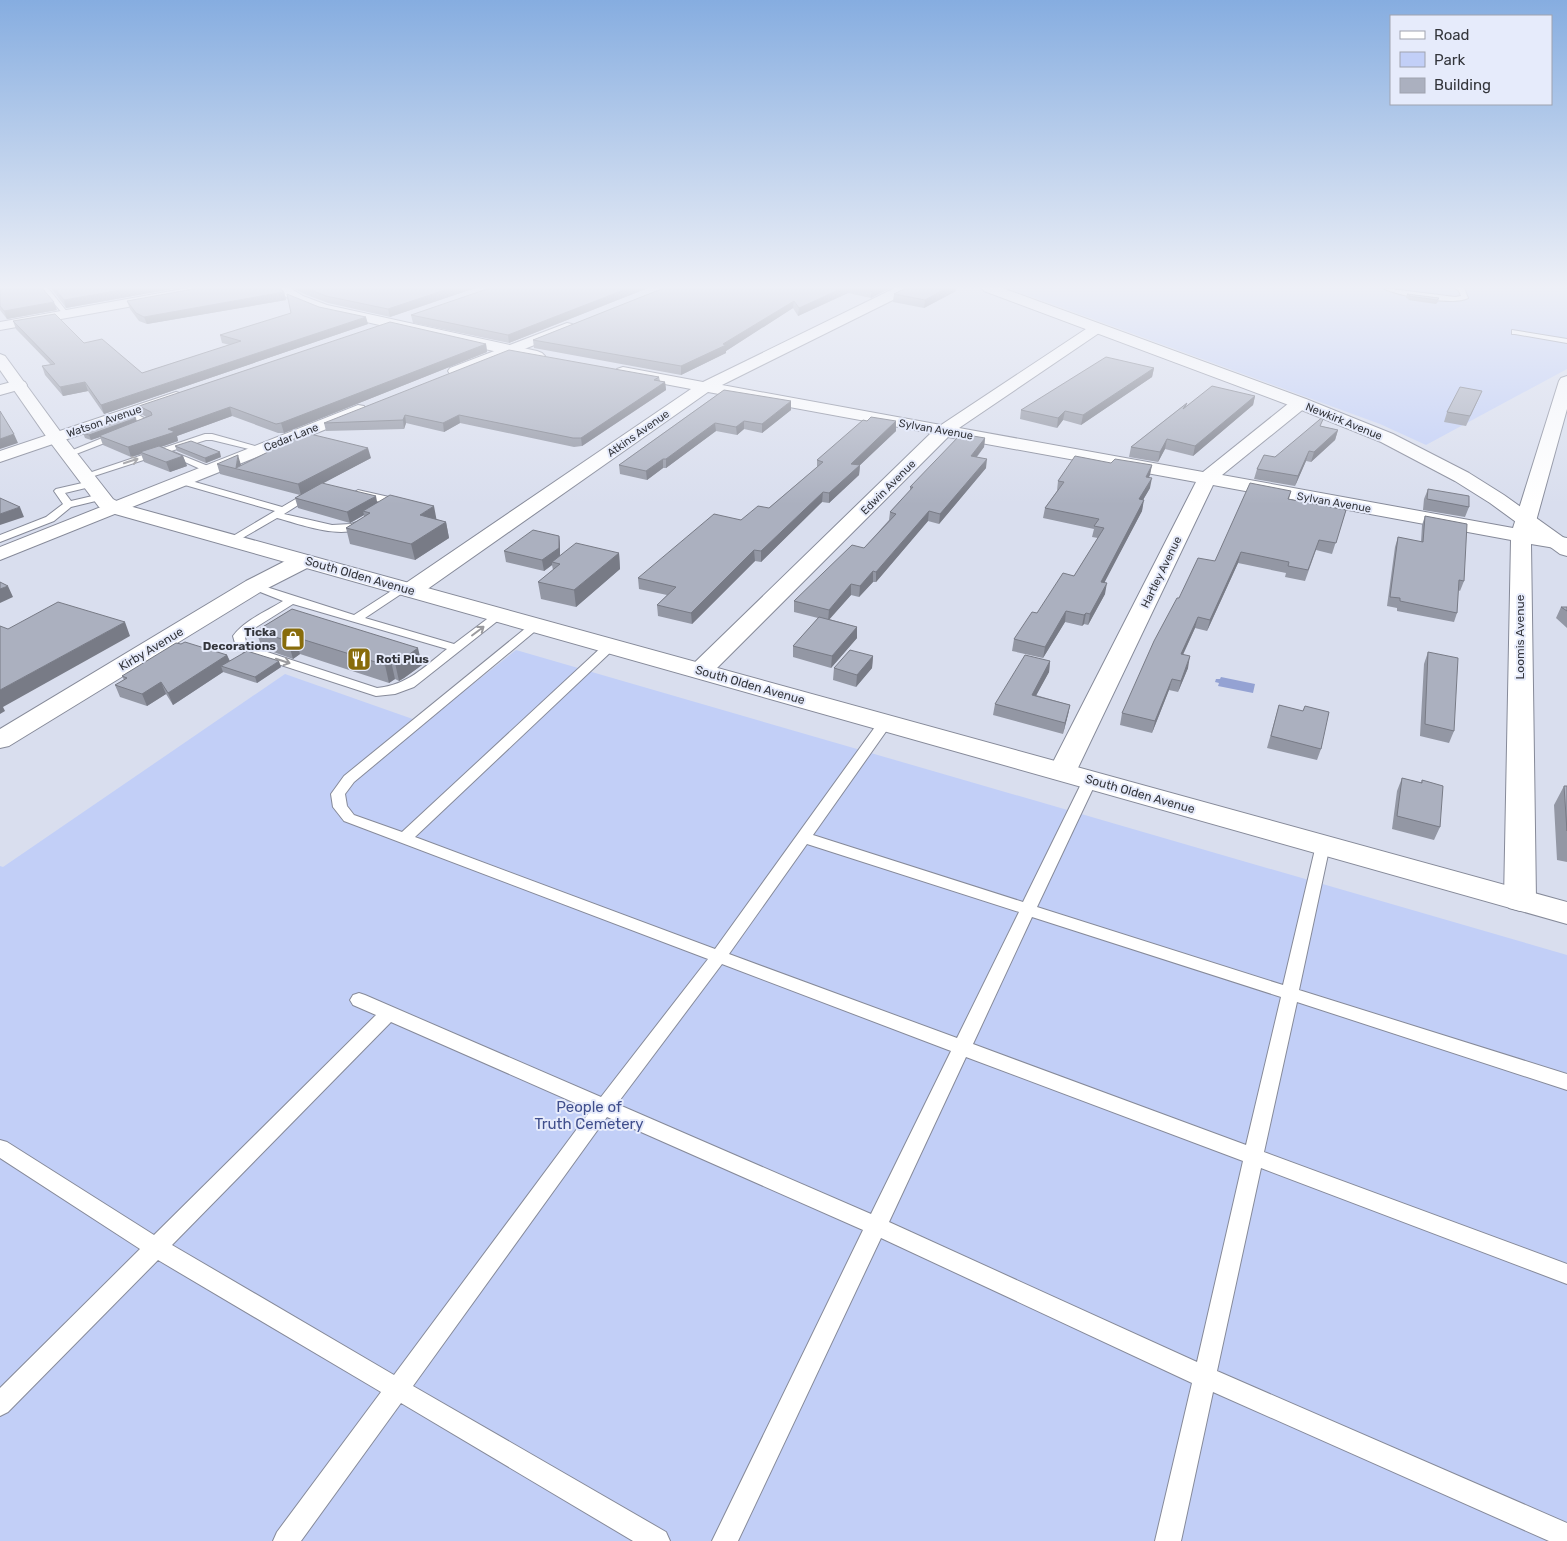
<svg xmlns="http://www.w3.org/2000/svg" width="1567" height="1541" viewBox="0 0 1567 1541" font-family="Rubik,sans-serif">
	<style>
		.green { fill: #c2cff7 }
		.water { fill: #94a2d3 }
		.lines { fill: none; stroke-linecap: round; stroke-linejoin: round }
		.service-casing { stroke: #868a99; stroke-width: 2 }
		.minor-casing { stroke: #868a99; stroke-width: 2 }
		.tertiary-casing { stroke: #868a99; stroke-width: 2 }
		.secondary-casing { stroke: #868a99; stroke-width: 2 }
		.service { fill: #fff; fill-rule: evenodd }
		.minor { fill: #fff; fill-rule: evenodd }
		.tertiary { fill: #fff; fill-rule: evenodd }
		.secondary { fill: #fff; fill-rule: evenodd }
		.wall { fill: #9397a4 }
		.shaded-wall { fill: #787b86 }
		.building { fill: #abb0bf; stroke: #787b86 }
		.oneway { stroke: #9a9a9e }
		.labels { text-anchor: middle; stroke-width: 4; stroke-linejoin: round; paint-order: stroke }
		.far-street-label { font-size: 11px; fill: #34363c; stroke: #e6ebfb }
		.street-label { font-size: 12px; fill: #34363c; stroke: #e6ebfb }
		.poi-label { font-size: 12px; font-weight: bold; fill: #34363c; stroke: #e6ebfb; text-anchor: end }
		.near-park-label { font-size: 15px; fill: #404f8d; stroke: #e6ebfb }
	</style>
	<rect width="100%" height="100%" fill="#d9deee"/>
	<!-- green -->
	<path class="green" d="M1008,288H1567V369L1426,445L1380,424Z
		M516,650L1567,955V1541H0V866L3,867L285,674L424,723Z"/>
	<!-- water -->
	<path class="water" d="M1221,677L1255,684L1253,693L1218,686L1219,683L1215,682L1216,679H1220Z"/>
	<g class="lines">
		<!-- service casing -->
		<g class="service-casing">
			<path id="service" d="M41,288H48L68,313V315H64Z
				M1383,288L1455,297L1461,296L1459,291L1455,288H1464L1468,298C1455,306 1397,296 1383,288Z
				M1512,330L1567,339V343L1515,334H1512Z
				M125,411H131L153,423L145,428H139L138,426L142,423L125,415Z
				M117,432L120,433V437L71,456H65L63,454Z
				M205,434H212L266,449L261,452L212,440H206L171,451L213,468V472H207L165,453L88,478H82L80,476Z
				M181,478L282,507L311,490L314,491V495L284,514L332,525L351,524L363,520L368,523C348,543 300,524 277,518L232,544L227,541L228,539L275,511L178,483V479Z
				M91,481L94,482V486L65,493L71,501L101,494L104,495V499L71,507L54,521L0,542V535L46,517L63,504L54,491L56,489Z
				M358,490L389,497L397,503L391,511H385L383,509L387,504L355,495L353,493Z
				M254,583L354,615L399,586H407L409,588L407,590L365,618L454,644L495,613H503L505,615L414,687L395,694L376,696L247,654L236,647L233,636C245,620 267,611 283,601L250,588L248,586ZM293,604L447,649C424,667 408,685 377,688L255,648L246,642L245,637L253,629Z
				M536,622L540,623L542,625L540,627L354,782L345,794L347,806L354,815L402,832L606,643H614L616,646L614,649L415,837L715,949L880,720L885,719L892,723L813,835L1023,902L1083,780L1085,777H1095L1097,780L1037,907L1283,985L1316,845L1318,842H1328L1330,845L1299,990L1567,1074V1090L1297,1002L1264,1152L1567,1264V1284L1261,1168L1217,1371L1567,1523V1541H1549L1213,1392L1181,1541H1155L1192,1383L881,1238L738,1541H712L863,1230L607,1117L413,1386L666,1532L670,1541H633L401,1403L301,1541H273L277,1532L381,1392L158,1260L8,1412L0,1416V1388L140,1249L0,1158V1140L7,1142L154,1235L376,1015L353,1005L350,1000L353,995L359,993L365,995L601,1097L708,959L344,821L333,807L331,794L344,776L532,623ZM807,844L1019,912L957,1038L729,954ZM1032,917L1281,997L1246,1145L973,1044ZM722,964L951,1051L871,1214L617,1104ZM391,1022L591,1110L394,1375L172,1245ZM966,1057L1243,1161L1197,1362L889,1222Z"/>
		</g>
		<!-- minor casing -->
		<g class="minor-casing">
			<path id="minor" d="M188,288H218L211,292L0,330V322Z
				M274,288H290L303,296L327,305L537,351L542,353L545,356L542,359L537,361L318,311L293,302Z
				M895,288H913L911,291L722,385L941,425L1092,325H1102L1104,328L1102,331L959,428L1203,472L1294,399H1306L1308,403L1306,407L1222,475L1513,528L1559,381L1561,378L1567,376V409L1533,532L1567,538V550L1531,544L1536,900L1531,908L1520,911L1509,908L1504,900L1511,540L1213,485L1076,772L1072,778L1062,780L1052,778L1048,772L1196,482L948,437L709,676L700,678L691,676L688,671L691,666L931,433L708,392L419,595L411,597L403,595L400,590L403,585L691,389L617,375L615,372L617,369L623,367L703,382Z
				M19,380L25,382L27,385L25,388L0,395V385Z
				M176,392L182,394L184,397L182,400L0,462V451Z
				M303,555L311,556L314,561L311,566L262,591L9,746L0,748V729L246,581L295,556Z"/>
		</g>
		<!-- tertiary casing -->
		<g class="tertiary-casing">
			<path id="tertiary" d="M982,288H1002L1306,399L1393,434L1469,473L1504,495L1567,540V556L1560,554L1490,503L1455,481L1381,442L1294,407L984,291Z
				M567,323L572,324L574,327L572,330L462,374H450L448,371L450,368Z
				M358,405L364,406L366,410L364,414L0,560V547Z"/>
		</g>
		<!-- secondary casing -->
		<g class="secondary-casing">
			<path id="secondary" d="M0,354L5,356L62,434L113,499L122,504L1567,902V924L108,512L99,507L50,442L0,370Z"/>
		</g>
		<!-- service -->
		<use href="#service" class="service"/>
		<!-- minor -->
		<use href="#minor" class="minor"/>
		<!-- tertiary -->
		<use href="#tertiary" class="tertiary"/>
		<!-- secondary -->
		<use href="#secondary" class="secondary"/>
	</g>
	<!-- wall -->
	<path class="wall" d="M0,288L57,310L7,319L0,310Z
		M51,288H177L66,308Z
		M293,288H475L390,317L328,303L304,294Z
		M648,288L509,343L413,323L411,315Z
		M664,288H890L871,298L848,293L798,316L793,308L726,351V353L681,375L534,348L533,340Z
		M956,291L924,308L893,302L894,294Z
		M284,292L286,300L147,324L139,321L130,309L127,301Z
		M1407,294L1439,298L1438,302L1436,304L1408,300L1409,299L1406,298Z
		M319,307L368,324L104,414L88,391L63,396L45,375L42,366L51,365L16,329L13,321L84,343L142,373L230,345L222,343L220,335Z
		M486,344L487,352L284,433H278L232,416L177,436L178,441L161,447L183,456L187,466L170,472L144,462L141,454L131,457L103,445L100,437L91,440L85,438L83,433L112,423L111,421H136L146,417L143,415L139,406Z
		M1154,368L1152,377L1081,425L1063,420L1057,428L1020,419L1021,410Z
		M659,377L660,381L665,382L666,390L582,446L574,447L460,423L444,432L406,423L404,429L326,431L324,423Z
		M724,390L791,410L762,433L744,429L737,435L716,431L666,468H663L647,480L620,474L619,465Z
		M1482,391L1478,400L1466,426L1444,422L1447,412Z
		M1255,396L1253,405L1193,456L1165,449L1158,462L1129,457L1131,447L1187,403L1186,407Z
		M867,421H896V431L860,465L859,475L829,503L822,502L761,562L755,561L692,624L658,616L657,605L667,595L639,589L638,578L741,520L769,508L817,467V460Z
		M1321,426L1338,430L1335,440L1311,462L1306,461L1295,486L1254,479L1257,469Z
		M985,438L984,447L977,457L986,468L939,524L928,521L876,582H873L859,597L851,595L829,619L857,627V638L831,668L793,657V646L818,618L794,612V601L864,548L889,520L890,512L910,491V487Z
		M175,446L221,457L206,463L177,451Z
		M371,458L323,483L377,502L446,522L449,538L415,560L350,544L346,528L364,517V515L350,523L298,508L295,498L300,495L220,474L217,464L241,465Z
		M1111,463L1152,465L1149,477L1150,488L1143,500L1142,511L1104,582L1105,594L1088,625L1084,624L1082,626L1065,622L1043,658L1012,651L1014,639L1037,613L1074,576L1098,538L1092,537L1094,529L1043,518L1045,508L1057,491L1058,481Z
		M1428,489L1469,507L1465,517L1423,510L1424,499Z
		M1291,491L1289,499L1346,510L1332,554L1316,550L1305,581L1285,577L1286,573L1238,563L1207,631L1195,628L1183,655L1188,668L1178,692L1169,690L1152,733L1120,725L1122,713L1179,598L1215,561Z
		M1425,516L1464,581L1460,591L1458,590L1457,613L1454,622L1397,611V608L1387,606L1395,547L1398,537L1421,542L1422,525Z
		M559,536L560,546V556L619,553L620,569L576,607L541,599L538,582L553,570L552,565L544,571L506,562L504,551Z
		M1561,607H1567V628L1556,618Z
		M292,609L422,665L404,678L399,681L395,679L389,683L300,654L293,659L262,648L256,631Z
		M181,644L227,655L230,661L281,667L257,683L223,672L173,705L166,694L147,706L120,697L115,685L124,680L122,676Z
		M1428,652L1454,731L1449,743L1420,736L1424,664Z
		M873,656L872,668L856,687L833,680L834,668Z
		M1050,661L1049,672L1036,695L1070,705L1063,734L993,715L995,704Z
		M1279,705L1321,749L1317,760L1267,748Z
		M1402,778L1421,783L1422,780L1440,827L1434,840L1392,829L1397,791Z
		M1564,786H1567V862L1557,860L1554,805Z"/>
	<!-- shaded-wall -->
	<path class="shaded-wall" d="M133,288H177L66,308L64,300Z
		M451,288H475L390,317L388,309Z
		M629,288H648L509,343L508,335Z
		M843,288H848V293L798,316L799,308Z
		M875,288H890L871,298V290Z
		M947,288H956V291L924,308L925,300Z
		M284,292L286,300L147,324L144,317Z
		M794,301L793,308L726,351V353L681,375V366L723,344Z
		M54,302L57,310L7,319L4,311Z
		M366,317L368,324L104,414L101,405Z
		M486,344L487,352L284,433L281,423Z
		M1154,368L1152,377L1081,425L1083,415Z
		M85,382L88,391L63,396L60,387Z
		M665,382L666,390L582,446L581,438Z
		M1255,396L1253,405L1193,456L1195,446Z
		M791,401V410L762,433V424Z
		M230,407L232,416L177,436L178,441L143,453L140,452L141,454L131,457L128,447L168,429Z
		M1065,411L1063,420L1057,428L1058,418Z
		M405,415L406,423L404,429L403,420Z
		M459,415L460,423L444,432L443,423Z
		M136,418L137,423L99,436L100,437L91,440L89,435Z
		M744,421V429L737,435L736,427Z
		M896,421V431L858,467L860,465L859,475L829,503V493L851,464Z
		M715,423L716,431L666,468V459Z
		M1338,430L1335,440L1311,462L1314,452Z
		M14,434L18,443L0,449V439Z
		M985,438L984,447L970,465L971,456Z
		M1167,439L1165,449L1158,462L1160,452Z
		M368,448L371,458L301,495L298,484Z
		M1309,451L1306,461L1295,486L1298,476Z
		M220,452L221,457L206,463L205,458Z
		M238,455L241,465L236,468Z
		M183,456L187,466L170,472L166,462Z
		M663,459V468L647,480L646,471Z
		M987,459L986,468L939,524L940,514Z
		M1152,465L1150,475L1144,487L1146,477Z
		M1152,478L1150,488L1137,510L1139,499Z
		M823,492L822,502L761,562V551Z
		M376,496L378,507L363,511L364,515L350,523L347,512Z
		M1144,500L1142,511L1099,593L1101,582Z
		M434,506L437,522L420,515Z
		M20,507L24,517L0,525V514Z
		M929,511L928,521L876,582V572Z
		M446,522L449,538L415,560L411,544Z
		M559,536L560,546V559L552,562V565L544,571L542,560Z
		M754,550L755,561L692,624L691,613Z
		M1241,552L1238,563L1207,631L1210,620Z
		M619,553L620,569L576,607L574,590Z
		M873,571V582L859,597L860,586Z
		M1107,583L1105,594L1088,625L1090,614Z
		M851,584V595L828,621L829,610Z
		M8,586L13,597L0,603V589Z
		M1066,611L1065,622L1043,658L1045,647Z
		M1086,613L1084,624L1082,626L1084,615Z
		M1198,617L1195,628L1178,665L1181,654Z
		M125,622L130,636L3,707L5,711L0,714V690Z
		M857,627V638L831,668L832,656Z
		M295,637L300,654L293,659L288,641Z
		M418,648L422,665L404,678L399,681L395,663Z
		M227,655L232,667L221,666L223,672L173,705L168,693Z
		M873,656L872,668L856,687L857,675Z
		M1190,656L1188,668L1178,692L1181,681Z
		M279,661L281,667L257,683L255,677Z
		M391,661L395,679L389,683L385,665Z
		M1050,661L1049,672L1031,705L1032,695Z
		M1172,679L1169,690L1152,733L1155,721Z
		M161,682L166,694L147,706L142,694Z
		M1070,705L1068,715L1063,734L1065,723Z"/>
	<!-- building -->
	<path class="building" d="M0,288H42L54,302L4,311L0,306Z
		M54,288H133L64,300Z
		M199,288H279L284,292L144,317L136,313L127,301Z
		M306,288H451L388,309L326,296Z
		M490,288H629L508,335L411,315Z
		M664,288H843L799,308L794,301L723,344L726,345L681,366L533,340Z
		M861,288H875L871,290Z
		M906,288H947L925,300L894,294Z
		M287,294L319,307L366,317L101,405L85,382L60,387L42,366L55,364L13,321L55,314L84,343L102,339L142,373L241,341L220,335L291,313Z
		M1407,294L1439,298L1437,300L1409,296L1410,295Z
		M390,322L486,344L281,423L276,424L230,407L168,429L175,432L128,447L99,436L152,415L151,412L139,406Z
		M509,350L659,377L654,380L665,382L581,438H573L459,415L443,423L405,415L403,420L324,423Z
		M1106,357L1154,368L1083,415L1065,411L1058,418L1021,410Z
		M1212,386L1255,396L1195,446L1167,439L1160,452L1131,447L1187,403L1183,409Z
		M1460,387L1482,391L1470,416L1447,412Z
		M724,390L791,401L762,424L744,421L736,427L715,423L666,459H663L646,471L619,465Z
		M0,411L14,434L0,439Z
		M128,415L136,418L89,435L83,433L112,423L111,421Z
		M1325,415L1320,426L1338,430L1314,452L1309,451L1298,476L1257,469L1264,455L1275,457Z
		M871,417L896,421L851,464L860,465L829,493L823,492L761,551L754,550L691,613L657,605L676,587L638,578L714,514L741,520L758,506L769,508L823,462L817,460L863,420L867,421Z
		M306,433L368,448L298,484L217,464L238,455L236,468Z
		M961,434L985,438L971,456L987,459L940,514L929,511L876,572L873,571L860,586L851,584L829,610L794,601L852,545L864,548L896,514L890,512L913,487H910Z
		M191,441L220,452L205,458L175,446Z
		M159,446L183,456L166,462L140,452Z
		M1075,456L1111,463L1115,459L1152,465L1146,477L1152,478L1139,499L1144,500L1101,582L1107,583L1090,614L1086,613L1084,615L1066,611L1045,647L1014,639L1032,612L1037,613L1063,573L1074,576L1104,528L1094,526L1099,519L1045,508L1064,482L1058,481Z
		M322,483L376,496L347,512L295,498Z
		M1250,483L1291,491L1288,499L1346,510L1336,543L1319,540L1308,570L1288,566L1289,562L1241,552L1210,620L1198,617L1181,654L1190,656L1181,681L1172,679L1155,721L1122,713L1154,641L1177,598H1179L1198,558L1215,561Z
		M1428,489L1469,496V507L1427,499Z
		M390,495L434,506L420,515L446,522L411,544L346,528L370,513L363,511Z
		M0,498L20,507L0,514Z
		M1425,516L1467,524L1464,581L1459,580L1457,613L1400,601V598L1390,597L1398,537L1423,542Z
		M533,530L559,536V548L542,560L504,551Z
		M576,543L619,553L574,590L538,582L560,564L552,562Z
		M0,582L8,586L0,589Z
		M58,602L125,622L0,690V626L8,629Z
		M1561,607H1567V611Z
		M292,609L418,648L400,661L395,663L391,661L385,665L295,637L288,641L256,631Z
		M819,617L857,627L832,656L793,646Z
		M185,642L227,655L168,693L161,682L142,694L115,685L127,678L122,676L176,643L181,644Z
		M850,650L873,656L857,675L834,668Z
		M247,651L279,661L255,677L221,666Z
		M1428,652L1458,658L1454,731L1425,724Z
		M1025,655L1050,661L1032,695L1070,705L1065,723L995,704Z
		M1279,705L1303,711L1305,706L1329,712L1321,749L1271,736Z
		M1402,778L1422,783V780L1443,786L1440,827L1397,816Z
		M1564,786H1567V831Z"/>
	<!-- one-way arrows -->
	<defs><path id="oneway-shaft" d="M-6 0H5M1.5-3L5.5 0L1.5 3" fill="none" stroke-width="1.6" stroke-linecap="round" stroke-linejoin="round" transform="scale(1.25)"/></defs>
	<g class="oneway">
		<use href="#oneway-shaft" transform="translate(131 461) rotate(-18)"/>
		<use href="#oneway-shaft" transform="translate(478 631) rotate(-37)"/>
		<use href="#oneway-shaft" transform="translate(283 661) rotate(18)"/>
	</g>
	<!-- sky -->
	<linearGradient id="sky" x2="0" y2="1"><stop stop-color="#86ade0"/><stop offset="0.57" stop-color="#eef0f7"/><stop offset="1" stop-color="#eef0f7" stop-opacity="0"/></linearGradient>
	<rect width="1567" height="504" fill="url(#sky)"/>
	<!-- icons -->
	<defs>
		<g id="shop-square" transform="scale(1.25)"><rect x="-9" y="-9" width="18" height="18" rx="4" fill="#886c0b" stroke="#e6ebfb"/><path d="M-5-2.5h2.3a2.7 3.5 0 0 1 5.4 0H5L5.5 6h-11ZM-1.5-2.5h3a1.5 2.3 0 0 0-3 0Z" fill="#fff"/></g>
		<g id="restaurant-square" transform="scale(1.25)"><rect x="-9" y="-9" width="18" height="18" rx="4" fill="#886c0b" stroke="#e6ebfb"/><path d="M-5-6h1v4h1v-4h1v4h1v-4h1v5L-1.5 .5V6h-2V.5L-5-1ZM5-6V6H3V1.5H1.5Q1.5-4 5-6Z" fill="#fff"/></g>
	</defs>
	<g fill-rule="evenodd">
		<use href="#shop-square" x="293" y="639"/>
		<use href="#restaurant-square" x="359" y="659"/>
	</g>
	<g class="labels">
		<!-- far-street labels -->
		<g class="far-street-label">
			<text transform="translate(104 421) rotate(-19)" y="4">Watson Avenue</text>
			<text transform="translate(1344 421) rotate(22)" y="4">Newkirk Avenue</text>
			<text transform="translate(936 429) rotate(10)" y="4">Sylvan Avenue</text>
			<text transform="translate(638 433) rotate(-35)" y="4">Atkins Avenue</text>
			<text transform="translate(291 437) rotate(-22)" y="4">Cedar Lane</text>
			<text transform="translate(888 487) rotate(-45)" y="4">Edwin Avenue</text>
			<text transform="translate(1334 502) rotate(10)" y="4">Sylvan Avenue</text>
			<text transform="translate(1161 572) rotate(-64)" y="4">Hartley Avenue</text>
		</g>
		<!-- street labels -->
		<g class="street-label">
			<text transform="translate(360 576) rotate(16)" y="4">South Olden Avenue</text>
			<text transform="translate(1520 637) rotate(-90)" y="4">Loomis Avenue</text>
			<text transform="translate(151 649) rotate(-31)" y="4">Kirby Avenue</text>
			<text transform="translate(750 685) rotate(16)" y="4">South Olden Avenue</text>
			<text transform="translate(1140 794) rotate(16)" y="4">South Olden Avenue</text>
		</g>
		<!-- poi labels -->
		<g class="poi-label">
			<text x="276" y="636">Ticka<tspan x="276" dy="14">Decorations</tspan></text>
			<text x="376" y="663" text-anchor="start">Roti Plus</text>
		</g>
		<!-- near-park labels -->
		<g class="near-park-label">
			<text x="589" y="1112">People of<tspan x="589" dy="17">Truth Cemetery</tspan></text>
		</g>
	</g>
	<!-- legend -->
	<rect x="1390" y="15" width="162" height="90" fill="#e6ebfb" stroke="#9fa3af"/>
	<rect x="1400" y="31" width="25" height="8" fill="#ffffff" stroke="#9fa3af"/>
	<text x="1434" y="40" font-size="15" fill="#34363c">Road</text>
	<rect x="1400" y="52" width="25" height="15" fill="#c2cff7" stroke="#9fa3af"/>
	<text x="1434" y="65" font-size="15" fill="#34363c">Park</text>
	<rect x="1400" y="78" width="25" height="15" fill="#abb0bf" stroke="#9fa3af"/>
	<text x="1434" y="90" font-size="15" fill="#34363c">Building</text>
</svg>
